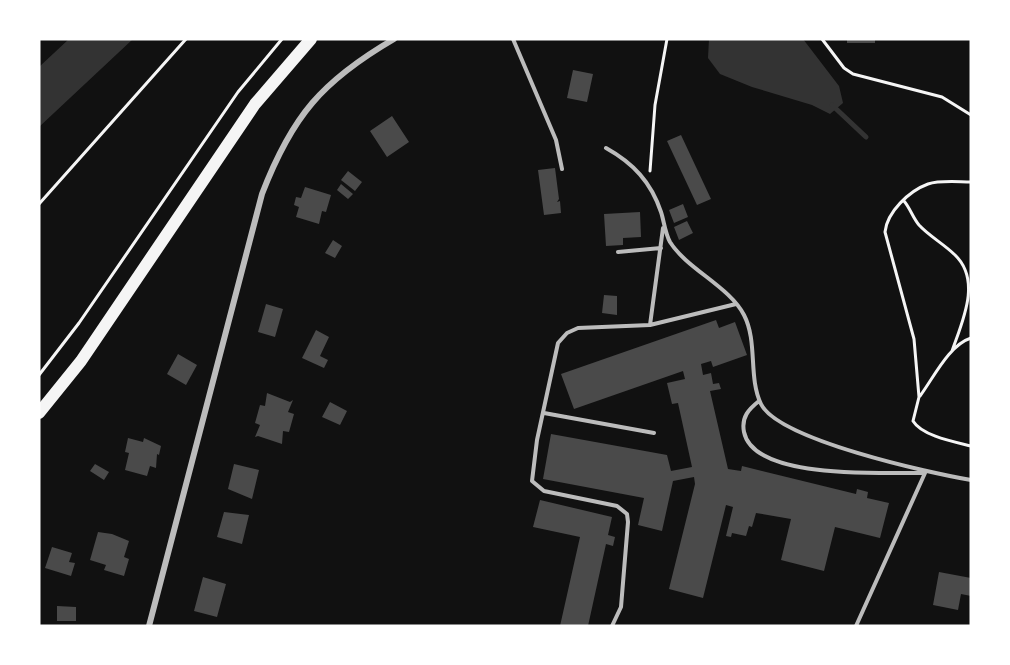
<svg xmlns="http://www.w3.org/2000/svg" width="1010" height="665" viewBox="0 0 1010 665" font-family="'DM Sans',sans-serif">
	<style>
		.water { fill: #333 }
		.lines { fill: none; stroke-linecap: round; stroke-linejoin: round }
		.stream { stroke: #333; stroke-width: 5 }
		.building { fill: #4a4a4a }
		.path { stroke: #f5f5f5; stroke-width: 3 }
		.service { stroke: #bcbcbc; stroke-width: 4 }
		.minor { stroke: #bcbcbc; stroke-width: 6 }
		.secondary { stroke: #f5f5f5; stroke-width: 12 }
	</style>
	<rect width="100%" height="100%" fill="#111"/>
	<!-- water -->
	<path class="water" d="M69,39H133L39,127V67Z
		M709,39H803L839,86L843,103L830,114L812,105L752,87L720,74L708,58Z"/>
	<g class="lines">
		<!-- stream -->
		<path class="stream" d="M832,105L866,137"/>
	</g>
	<!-- building -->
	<path class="building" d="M847,39H875V43H847Z
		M573,70L593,74L587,102L567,98Z
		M392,116L409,142L387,157L370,131Z
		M681,135L711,199L697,205L667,141Z
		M555,168L559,199L557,202L560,201L561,213L544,215L538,170Z
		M348,171L362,182L355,191L341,180Z
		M341,184L353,194L348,199L337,190Z
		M305,187L331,195L326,212L322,211L319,224L296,217L299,207L294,205L296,197L301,198Z
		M683,204L688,217L674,223L669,210Z
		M640,212L641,237L623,238V245L606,246L604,214Z
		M687,221L693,233L679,240L674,227Z
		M333,240L342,246L335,258L325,253Z
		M604,295L617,296V315L602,313Z
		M266,304L283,309L275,337L258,332Z
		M716,320L719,328L735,322L747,355L713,367L711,361L701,364L703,375L711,373L713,384L719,383L721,389L710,391L728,469L741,471L742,466L856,494L857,489L868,492L867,498L889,503L880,538L835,527L824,571L781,560L791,519L756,513L752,527L749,526L746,536L732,533L731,537L726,536L733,507L726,505L703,598L669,589L695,484L694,477L673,481L662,531L638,525L644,498L543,479L551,434L667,455L671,471L692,467L678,403L672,404L667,383L685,379L683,371L574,409L561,374Z
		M316,330L329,337L320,356L328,360L324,368L302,358Z
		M178,354L197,365L186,385L167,374Z
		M267,393L290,402L293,400L288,412L294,414L289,432L283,431L282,444L258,436L255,437L260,425L255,423L260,405L265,406Z
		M330,402L347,411L340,425L322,417Z
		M128,438L143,442L144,438L161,446L159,455L157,454L156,468L150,466L147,476L125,470L129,453L125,452Z
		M95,464L109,472L104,480L90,471Z
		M234,464L259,470L252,499L228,489Z
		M540,500L612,517L608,535L615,537L613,546L606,544L588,626H560L580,537L533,527Z
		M224,512L249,515L242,544L217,537Z
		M98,532L112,534L129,541L124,557L129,559L124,576L104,570L106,565L90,560Z
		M52,547L72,553L69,562L75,563L71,576L45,568Z
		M939,572L971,578V596L961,594L958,610L933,605Z
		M203,577L226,584L217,617L194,611Z
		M57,606L76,607V621H57Z"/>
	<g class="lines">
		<!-- path -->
		<path class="path" d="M822,39L844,68L853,74L942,97L971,115
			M650,171L655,105L667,39
			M971,182C958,182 940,180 928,184C909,191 887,212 885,232L914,339L919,397L913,421C922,436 955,442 971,446
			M904,201C910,208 913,218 919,225C929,236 944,244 955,255C982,281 962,322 952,351
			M39,204L186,39
			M39,375L79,323L238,92L282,39
			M920,396C934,377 949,345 971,338"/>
		<!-- service -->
		<path class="service" d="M513,39L556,140L562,169
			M606,148C633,163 651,182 661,212C664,221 665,233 670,242C687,269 730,287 744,315C758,342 748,377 761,404C779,440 930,473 971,480
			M618,252L661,248
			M650,325L663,228
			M759,401C749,409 741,417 744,432C754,481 887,472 925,473L856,626
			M544,413L654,433
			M612,626L621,607L628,522L627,514L617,506L544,491L532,481L537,440L558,343L567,333L578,328L650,325L736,304"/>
		<!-- minor -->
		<path class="minor" d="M149,626L262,194C292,116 322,81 394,39"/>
		<!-- secondary -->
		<path class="secondary" d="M39,413L81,361L255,104L311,39"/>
	</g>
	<!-- border -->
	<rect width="1010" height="665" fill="none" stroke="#ffffff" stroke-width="81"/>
</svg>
